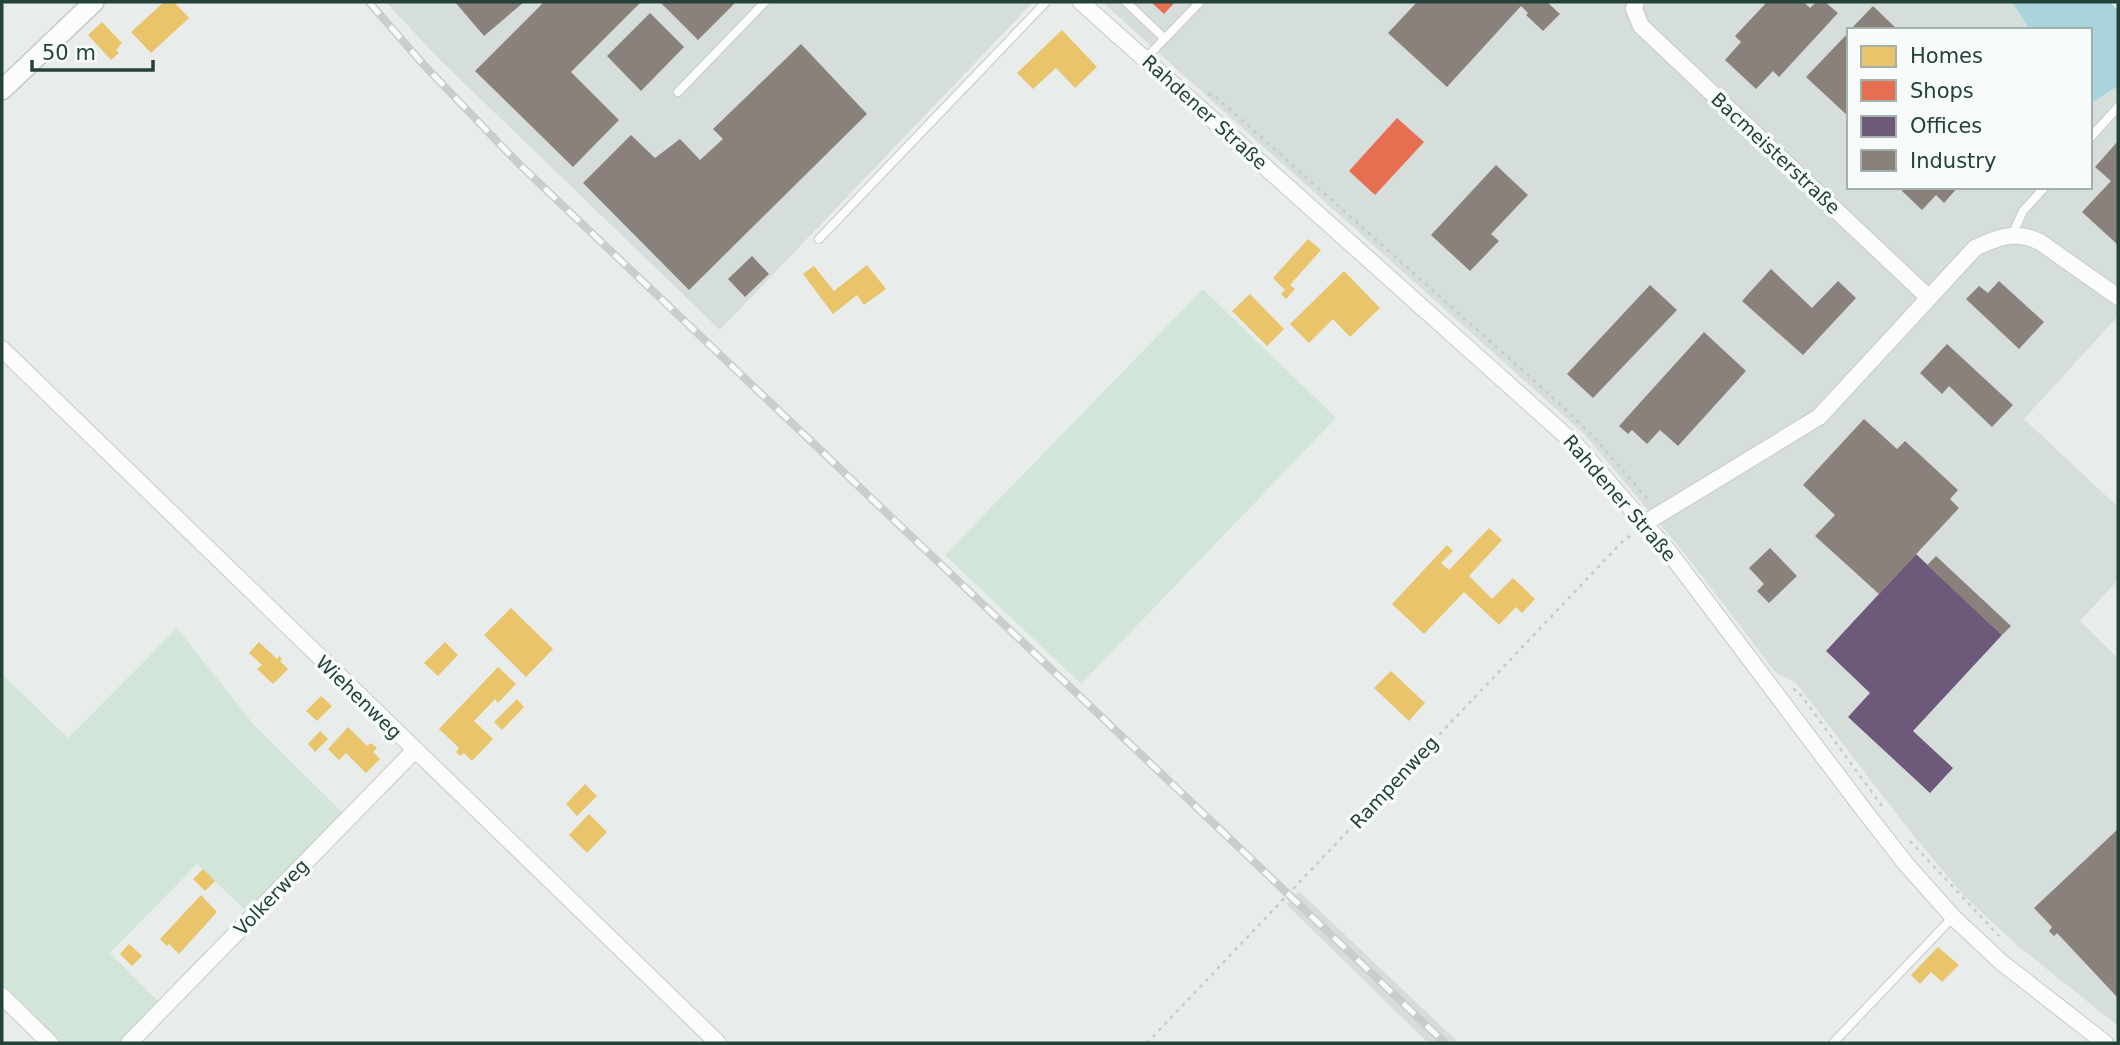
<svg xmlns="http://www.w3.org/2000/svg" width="2120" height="1045" viewBox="0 0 2120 1045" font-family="'DejaVu Sans',sans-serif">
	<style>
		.built { fill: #d6dedb }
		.green { fill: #d1e6d8 }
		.water { fill: #a9d4db }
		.homes { fill: #e9c46a }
		.shops { fill: #e76f51 }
		.offices { fill: #6d597a }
		.industry { fill: #8a817c }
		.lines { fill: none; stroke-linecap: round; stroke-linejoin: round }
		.service-casing { stroke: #c5cac8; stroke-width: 10 }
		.minor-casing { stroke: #c5cac8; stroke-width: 18 }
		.tertiary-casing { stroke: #c5cac8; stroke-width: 22 }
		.path { stroke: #c3ccca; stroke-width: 2.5; stroke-dasharray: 3.5 5; stroke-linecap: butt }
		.service { stroke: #fcfcfc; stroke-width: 8 }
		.minor { stroke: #fcfcfc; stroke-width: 16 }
		.tertiary { stroke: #fcfcfc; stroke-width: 19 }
		.rail-casing { stroke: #c9cdcc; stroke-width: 8 }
		.rail { stroke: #f7fbf9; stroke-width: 5; stroke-dasharray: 16; stroke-linecap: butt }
		.labels { text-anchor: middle; stroke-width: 7; stroke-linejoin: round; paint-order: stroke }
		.street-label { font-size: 19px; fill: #24423a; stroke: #f7fbf9 }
	</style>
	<rect width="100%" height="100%" fill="#e8edeb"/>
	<!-- built -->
	<path class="built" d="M386,2H1033L720,330L437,57Z
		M1102,2H2012L2030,30H1849V187H2090V104L2118,86V316L2024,419L2118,507V580L2080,621L2118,658V1026L2018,946L1964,896L1913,835L1796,683L1776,673L1685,554L1585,435Z
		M1299,891L1459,1043H1428L1286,904Z"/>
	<!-- green -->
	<path class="green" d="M1203,289L1336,418L1081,684L945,555Z
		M177,628L255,726L344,814L247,912L197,864L110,953L159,1002L122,1043H59L2,987V674L68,738Z"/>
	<!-- water -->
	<path class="water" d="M2012,2H2110L2118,11V86L2090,104V30H2030Z"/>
	<!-- homes -->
	<path class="homes" d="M164,2H174L189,18L151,53L131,32Z
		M102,22L122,43L116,50L119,53L111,60L88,35Z
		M1062,30L1097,67L1075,88L1056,68L1033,89L1017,73Z
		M1308,239L1321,250L1290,285L1295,289L1286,299L1281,294L1285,290L1273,278Z
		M867,265L886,289L864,305L857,295L833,314L803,274L814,266L834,291Z
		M1344,271L1380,308L1350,337L1333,319L1309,343L1290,324Z
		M1250,294L1284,329L1267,346L1232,311Z
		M1489,528L1502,540L1469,576L1492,599L1513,578L1535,599L1522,613L1516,607L1499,625L1464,592L1424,634L1392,604L1447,545L1453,551L1441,563L1449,570Z
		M511,608L553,649L526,677L484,635Z
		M259,642L277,659L279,656L282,659L280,661L288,669L273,684L257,669L262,665L249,653Z
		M445,642L458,655L438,676L424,663Z
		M498,667L516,684L498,703L495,699L474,721L493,739L472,761L464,753L460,756L456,752L459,748L439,729Z
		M1391,671L1425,703L1409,721L1374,688Z
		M321,696L332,706L317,721L306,711Z
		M517,699L524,707L502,730L494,722Z
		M348,727L367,746L371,743L377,748L373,752L380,759L366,773L346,753L339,760L328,749Z
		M320,731L328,739L315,752L308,744Z
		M585,784L597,796L577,816L566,804Z
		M589,814L607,832L587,853L569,835Z
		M203,869L215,881L205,891L193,879Z
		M201,895L217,912L179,954L169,944L167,946L160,939Z
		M129,944L142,956L132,966L120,954Z
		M1938,947L1959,965L1942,982L1931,972L1920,984L1911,975Z"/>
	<!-- shops -->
	<path class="shops" d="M1151,2H1175L1164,14Z
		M1397,118L1424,142L1375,195L1349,171Z"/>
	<!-- offices -->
	<path class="offices" d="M1916,554L2002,635L1913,731L1953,768L1930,793L1848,717L1870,693L1826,651Z"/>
	<!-- industry -->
	<path class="industry" d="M455,2H524L484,36Z
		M544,2H641L571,72L619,120L573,167L475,71Z
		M660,2H736L698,40Z
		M1417,2H1547L1560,14L1543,31L1526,15L1528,13L1521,6L1447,87L1388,33Z
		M1767,2H1804L1810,8L1816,2H1825L1838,13L1779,77L1773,71L1756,89L1725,60L1741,42L1735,36Z
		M1873,6L1898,30H1850Z
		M650,13L684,47L641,91L607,56Z
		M1849,32V117L1806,77Z
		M801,44L867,114L689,290L583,183L631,135L655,158L680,139L700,160L723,139L713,129Z
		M2118,141V245L2082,212L2111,181L2095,167Z
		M1496,165L1528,195L1491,234L1499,241L1470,271L1431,235Z
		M1905,187H1958L1944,203L1936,195L1922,210L1902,191Z
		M752,256L769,274L745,297L728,279Z
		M1771,269L1812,308L1838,281L1856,298L1803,355L1742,301Z
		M1999,281L2044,322L2019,349L1966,299L1979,286L1988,293Z
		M1650,285L1677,310L1593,398L1567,374Z
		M1704,332L1746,371L1678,446L1660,430L1647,444L1632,430L1628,434L1619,426Z
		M1947,344L2013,405L1992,427L1949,386L1942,394L1920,373Z
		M1864,419L1897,449L1905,441L1958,490L1950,499L1959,508L1879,594L1815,536L1835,515L1803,485Z
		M1770,548L1797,576L1769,603L1757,591L1764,584L1749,568Z
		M1936,556L2011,626L2002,635L1927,565Z
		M2118,829V998L2057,933L2054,936L2049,931L2052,927L2034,908Z"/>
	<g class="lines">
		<!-- service casing -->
		<g class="service-casing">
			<path id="service" d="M1126,2L1164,38
				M1145,59L1200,2
				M678,92L765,2
				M2090,138L2118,107
				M2012,235L2023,211L2045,187
				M819,239L1046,2
				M1833,1043L1953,917"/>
		</g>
		<!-- minor casing -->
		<g class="minor-casing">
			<path id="minor" d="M1081,2L1576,445L1669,552L1866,813L1906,864L1953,917L2001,962L2105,1043
				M1636,2L1634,9L1641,26L1929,298
				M2,349L718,1043
				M1645,523L1819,417L1975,248C1998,237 2016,230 2040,242L2118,297
				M2,996L50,1043
				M129,1043L414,751"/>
		</g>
		<!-- tertiary casing -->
		<g class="tertiary-casing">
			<path id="tertiary" d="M2,90L94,2"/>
		</g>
		<!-- path -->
		<path class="path" d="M1208,94L1215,96L1549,394L1593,436L1650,502
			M1793,689L1798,691L1882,806
			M1910,841L1999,936
			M1147,1043L1621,543L1632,534"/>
		<!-- service -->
		<use href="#service" class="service"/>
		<!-- minor -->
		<use href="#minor" class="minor"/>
		<!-- tertiary -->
		<use href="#tertiary" class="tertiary"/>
		<!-- rail casing -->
		<g class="rail-casing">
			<path id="rail" d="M369,2L423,64L518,163L1445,1043"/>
		</g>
		<!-- rail -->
		<use href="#rail" class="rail"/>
	</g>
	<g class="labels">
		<!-- street labels -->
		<g class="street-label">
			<text transform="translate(1205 112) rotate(42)" y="7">Rahdener Straße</text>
			<text transform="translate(1776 153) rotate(43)" y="7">Bacmeisterstraße</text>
			<text transform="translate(1620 498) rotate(49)" y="7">Rahdener Straße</text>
			<text transform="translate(359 697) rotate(44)" y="7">Wiehenweg</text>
			<text transform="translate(1394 782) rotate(-47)" y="7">Rampenweg</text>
			<text transform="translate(271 897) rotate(-46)" y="7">Volkerweg</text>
		</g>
	</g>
	<!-- border -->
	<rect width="2120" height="1045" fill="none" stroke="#24423a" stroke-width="7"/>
	<!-- legend -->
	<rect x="1847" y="28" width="245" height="161" fill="#f7fbf9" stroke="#a3b1ad" stroke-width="2"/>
	<rect x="1861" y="46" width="35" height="21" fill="#e9c46a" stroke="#a3b1ad" stroke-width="2"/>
	<text x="1910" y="63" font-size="21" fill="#24423a">Homes</text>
	<rect x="1861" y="80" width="35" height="21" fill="#e76f51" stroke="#a3b1ad" stroke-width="2"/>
	<text x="1910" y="98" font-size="21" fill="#24423a">Shops</text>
	<rect x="1861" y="116" width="35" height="21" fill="#6d597a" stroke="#a3b1ad" stroke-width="2"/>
	<text x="1910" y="133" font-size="21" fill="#24423a">Offices</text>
	<rect x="1861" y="150" width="35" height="21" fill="#8a817c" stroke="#a3b1ad" stroke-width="2"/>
	<text x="1910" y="168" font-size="21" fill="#24423a">Industry</text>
	<!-- scale -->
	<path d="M32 60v10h121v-10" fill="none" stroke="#24423a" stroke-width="3.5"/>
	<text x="42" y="60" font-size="21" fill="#24423a" stroke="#f7fbf9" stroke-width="5" paint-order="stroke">50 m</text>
</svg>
